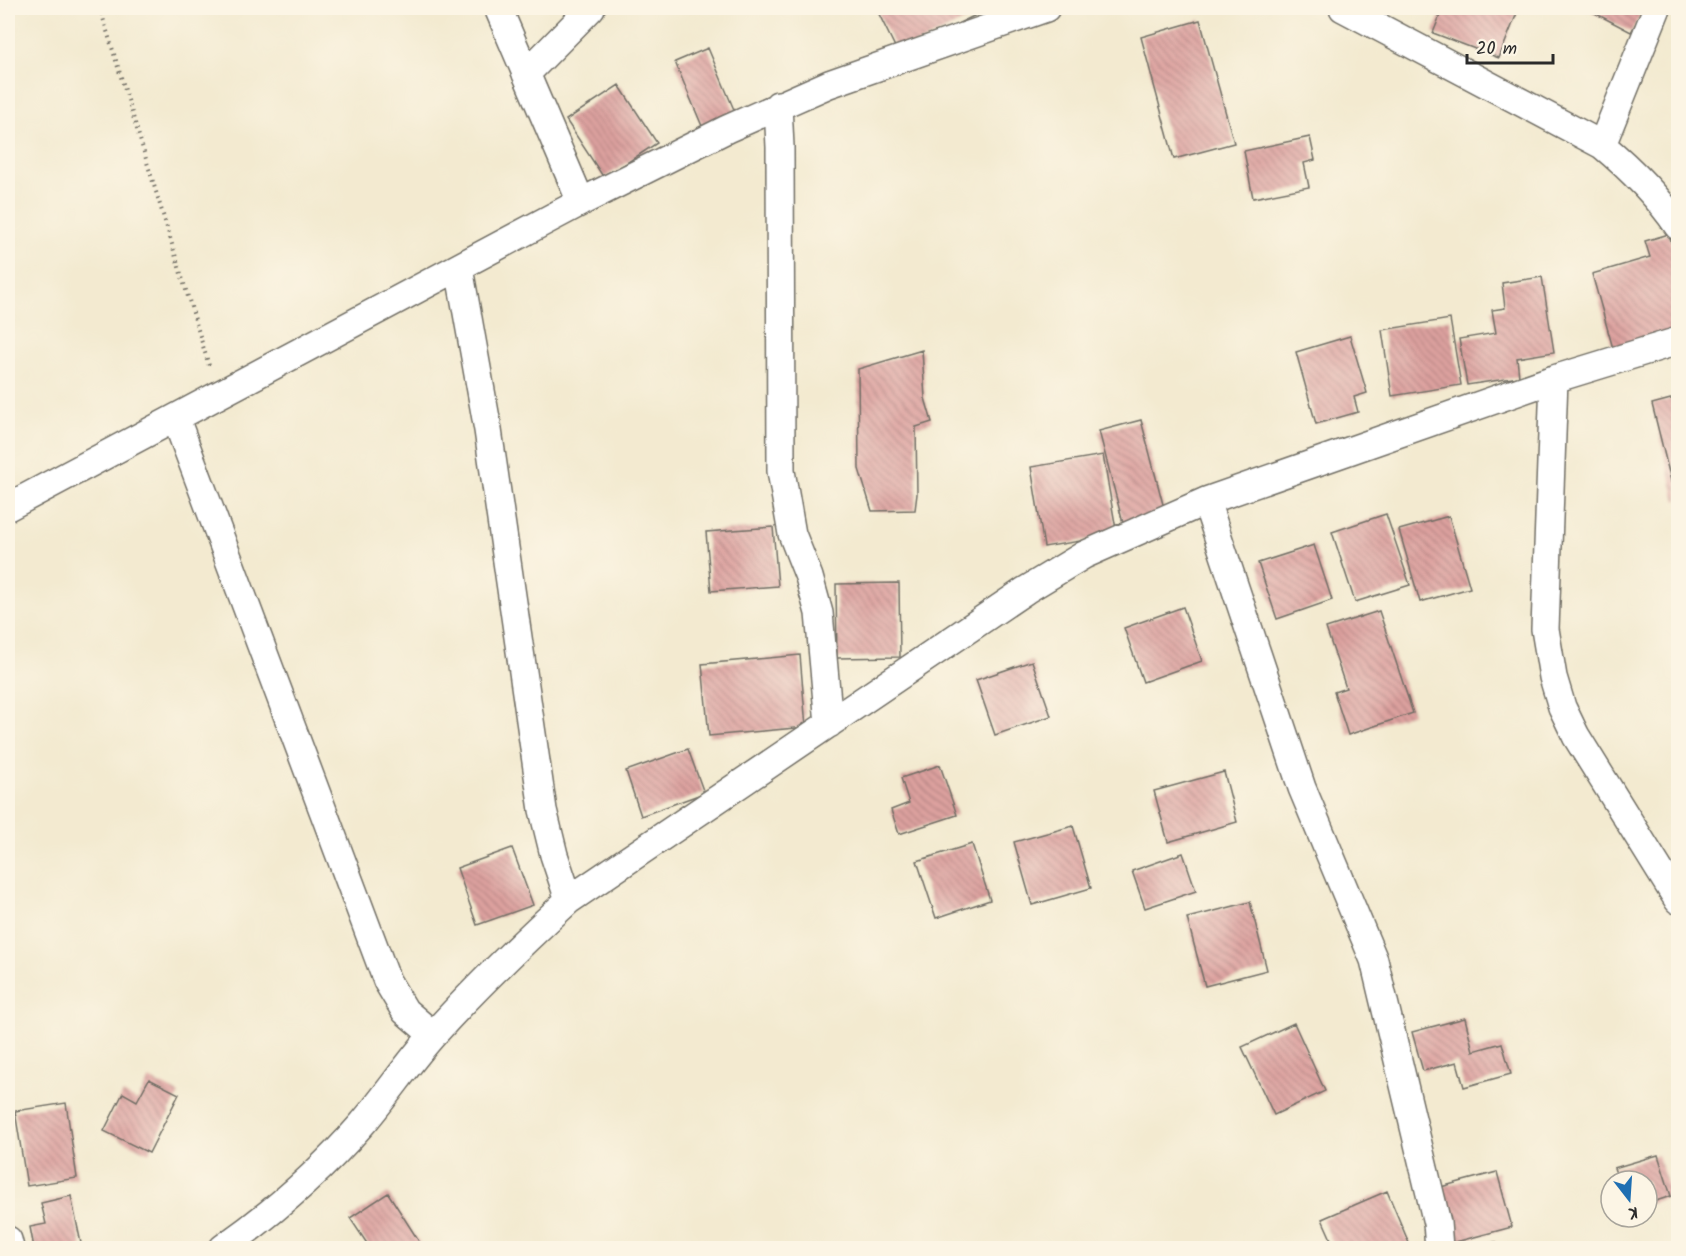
<svg xmlns="http://www.w3.org/2000/svg" width="1686" height="1256" viewBox="0 0 1686 1256" font-family="Kalam,sans-serif">
	<style>
		.building { fill: url(#building-back-hatch) }
		.lines { fill: none; stroke-linecap: round; stroke-linejoin: round }
		.minor-casing { stroke: #716e65; stroke-width: 30 }
		.path { stroke: #716e65; stroke-width: 4; stroke-dasharray: 1.5 4.5; stroke-linecap: butt }
		.minor { stroke: #fff; stroke-width: 27 }
	</style>
	<defs>
		<pattern id="building-back-hatch" width="6" height="6" patternUnits="userSpaceOnUse" patternTransform="scale(1.5)"><rect width="6" height="6" fill="#dda19f"/><path d="M-1 5l2 2M0 0l6 6M5-1l2 2" fill="none" stroke="#b38382"/></pattern>
	</defs>
	<rect width="100%" height="100%" fill="#fcf5e5"/>
	<filter id="ink" filterUnits="userSpaceOnUse"><feTurbulence type="fractalNoise" baseFrequency=".0167" numOctaves="2"/><feDisplacementMap in="SourceGraphic" scale="12" xChannelSelector="R" yChannelSelector="G"/><feConvolveMatrix kernelMatrix="1 2 1 2 8 2 1 2 1" color-interpolation-filters="sRGB"/></filter>
	<filter id="wash" filterUnits="userSpaceOnUse"><feTurbulence type="fractalNoise" baseFrequency=".008" numOctaves="4" result="noise"/><feDisplacementMap in="SourceGraphic" scale="24" xChannelSelector="R" yChannelSelector="G"/><feGaussianBlur stdDeviation="1.35" result="paint"/><feColorMatrix in="noise" values="0 0 0 0 0 0 0 0 0 0 0 0 0 0 0 0 0 1.4 0 .05"/><feComposite in="paint" operator="in"/></filter>
	<g filter="url(#wash)">
		<rect width="100%" height="100%" fill="#f3ead0"/>
		<g id="blocks">
			<!-- building -->
			<path class="building" d="M876,8H990L898,53Z
				M1443,8H1519L1499,58L1433,33Z
				M1585,8H1651L1644,9L1631,32Z
				M1200,20L1234,143L1174,159L1141,37Z
				M708,48L735,112L702,126L675,62Z
				M619,85L657,143L604,178L566,120Z
				M1310,137L1315,160L1304,163L1309,187L1253,198L1244,151Z
				M1669,234L1678,266V333L1614,352L1592,274L1650,257L1645,241Z
				M1542,277L1554,352L1517,358L1519,377L1467,385L1459,339L1496,333L1492,310L1505,308L1502,283Z
				M1450,319L1461,385L1392,396L1382,330Z
				M1350,336L1367,393L1354,397L1358,412L1316,424L1296,352Z
				M922,350L925,398L932,422L916,427L917,494L915,510L872,511L859,469L858,369Z
				M1678,397V500L1676,501L1652,404Z
				M1141,420L1166,516L1124,527L1099,431Z
				M1103,455L1117,535L1044,547L1031,467Z
				M1386,514L1410,585L1355,602L1332,532Z
				M1449,516L1470,588L1420,602L1399,530Z
				M773,527L778,586L711,591L706,532Z
				M1314,545L1332,600L1277,619L1258,563Z
				M899,583L900,657L837,658L836,584Z
				M1183,607L1202,661L1143,682L1124,628Z
				M1379,611L1413,713L1348,735L1334,692L1346,688L1326,628Z
				M800,655L806,727L709,736L702,664Z
				M1032,661L1051,716L995,735L976,680Z
				M688,749L704,793L641,816L626,771Z
				M940,765L957,815L899,834L891,810L909,803L901,778Z
				M1224,772L1237,822L1168,842L1154,791Z
				M1073,826L1091,888L1032,905L1014,842Z
				M972,844L990,900L936,918L917,861Z
				M512,848L533,905L477,925L457,868Z
				M1183,853L1196,891L1145,908L1132,871Z
				M1250,902L1267,970L1205,986L1187,918Z
				M1465,1018L1473,1051L1502,1043L1511,1074L1464,1087L1457,1062L1423,1071L1412,1032Z
				M1294,1023L1325,1091L1274,1115L1242,1047Z
				M149,1079L179,1094L149,1153L104,1131L123,1093L137,1101Z
				M66,1103L77,1178L27,1186L15,1111Z
				M1658,1155L1671,1196L1647,1204V1181H1619L1614,1168Z
				M1497,1172L1512,1227L1448,1244L1433,1189Z
				M1387,1191L1411,1248H1335L1322,1219Z
				M388,1193L420,1243L412,1248H370L350,1218Z
				M71,1196L82,1248H34L30,1227L46,1224L41,1203Z
				M1496,1242L1497,1248H1462L1461,1247Z"/>
		</g>
	</g>
	<g filter="url(#ink)">
		<use href="#blocks" fill-opacity="0" stroke="#716e65" stroke-width="1.5"/>
		<g class="lines">
			<!-- minor casing -->
			<g class="minor-casing">
				<path id="minor" d="M498,8L581,202
					M1343,8L1602,145C1632,170 1656,194 1678,226
					M526,74L591,8
					M778,105L780,147L781,471L792,534L809,577L819,613L829,724
					M1602,145L1657,8
					M459,268L488,430L543,810L554,855L569,900
					M1554,379L1545,629L1553,677L1562,707L1576,736L1678,900
					M176,419L387,981L405,1011L433,1035
					M1206,501L1302,788L1374,960L1437,1223L1439,1248
					M8,507L581,202L727,129L829,84L1046,8
					M8,1240L10,1248
					M223,1248C274,1212 321,1171 362,1124C387,1095 408,1063 433,1035C476,987 522,943 569,900L1026,590L1084,555L1206,501L1554,379L1678,341"/>
			</g>
			<!-- path -->
			<path class="path" d="M100,8L210,369"/>
			<!-- minor -->
			<use href="#minor" class="minor"/>
		</g>
	</g>
	<!-- margin -->
	<rect width="1686" height="1256" fill="none" stroke="#fcf5e5" stroke-width="30"/>
	<!-- north arrow -->
	<g transform="translate(1629 1199) rotate(163)"><circle r="28" fill="#fcf5e5" stroke="#a8a49b" stroke-width="1.5"/>
	<path d="M0-4.5L10 22L0 15L-10 22Z" fill="#1f6fb2"/>
	<text y="-9" font-size="16" font-weight="bold" text-anchor="middle" fill="#2b2b2b">K</text>
	</g>
	<!-- scale -->
	<path d="M1467 54v9h86v-9" fill="none" stroke="#2b2b2b" stroke-width="3"/>
	<text x="1476" y="54" font-size="18" fill="#2b2b2b" stroke="#fcf5e5" stroke-width="4.5" paint-order="stroke">20 m</text>
</svg>
